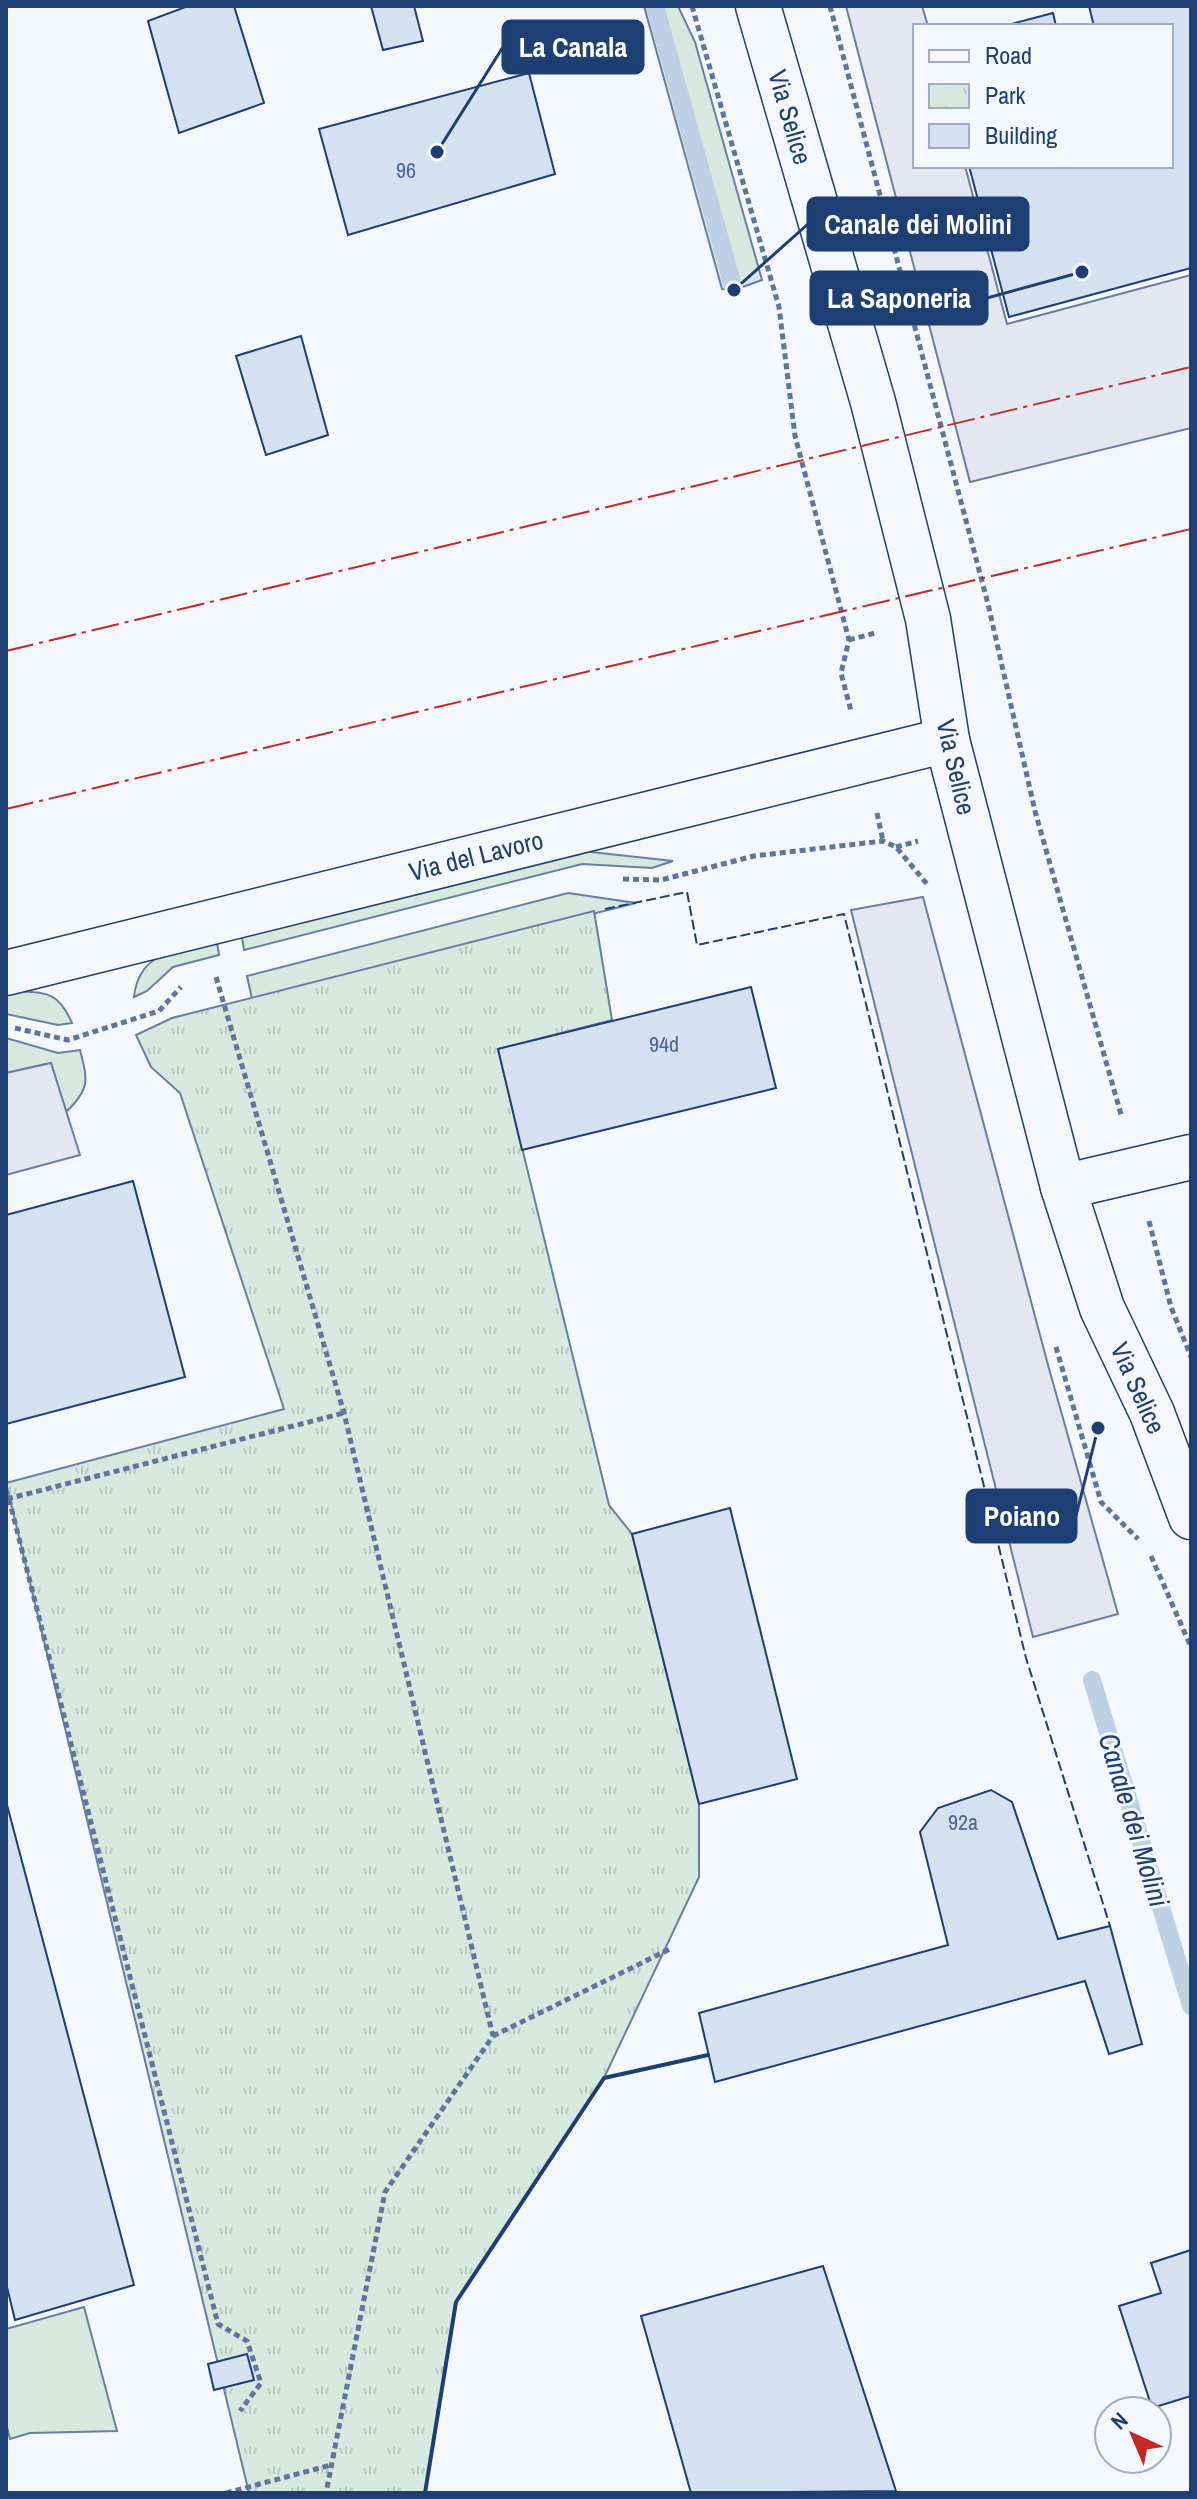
<svg xmlns="http://www.w3.org/2000/svg" width="1197" height="2499" viewBox="0 0 1197 2499" font-family="'Archivo Narrow',sans-serif">
	<style>
		.green { fill: #d7e8df; stroke: #687fa3; stroke-width: 2 }
		.park { fill: url(#park-tufts); stroke: #687fa3; stroke-width: 2 }
		.parking { fill: #e3e8f0; stroke: #687fa3; stroke-width: 2 }
		.lines { fill: none; stroke-linecap: round; stroke-linejoin: round }
		.stream { stroke: #bed0e5; stroke-width: 18 }
		.building { fill: #d5e0f0; stroke: #1d3f73; stroke-width: 2 }
		.minor-casing { stroke: #1d3f73; stroke-width: 47 }
		.secondary-casing { stroke: #1d3f73; stroke-width: 47 }
		.primary-casing { stroke: #1d3f73; stroke-width: 47 }
		.path { stroke: #5e769c; stroke-width: 5; stroke-dasharray: 6 4; stroke-linecap: butt }
		.minor { stroke: #f4f7fb; stroke-width: 44 }
		.secondary { stroke: #f4f7fb; stroke-width: 44 }
		.primary { stroke: #f4f7fb; stroke-width: 44 }
		.fence { stroke: #1d3f73; stroke-width: 2; stroke-dasharray: 10 4; stroke-linecap: butt }
		.wall { stroke: #1d3f73; stroke-width: 4 }
		.power { stroke: #c62828; stroke-width: 2; stroke-dasharray: 28 6 4 6; stroke-linecap: butt }
		.labels { text-anchor: middle; stroke-width: 6; stroke-linejoin: round; paint-order: stroke }
		.number-label { font-size: 22px; fill: #4b6792 }
		.street-label { font-size: 26px; fill: #1d3f73; stroke: #f4f7fb }
		.water-label { font-size: 28px; font-style: italic; fill: #1d3f73; stroke: #f4f7fb }
		.leader { fill: none; stroke: #1d3f73; stroke-width: 3 }
		.callout-dot { fill: #1d3f73; stroke: #f4f7fb; stroke-width: 3 }
		.callout { fill: #1d3f73; stroke: #1d3f73; stroke-width: 3 }
		.callout-label { font-size: 28px; text-anchor: middle; font-weight: bold; fill: #fff }
	</style>
	<defs>
		<pattern id="park-tufts" width="24" height="20" patternUnits="userSpaceOnUse" patternTransform="scale(2)"><rect width="24" height="20" fill="#d7e8df"/><path d="M3 7l-1-3M5 7V3M7 7l1-3M15 17l-1-3M17 17v-4M19 17l1-3" fill="none" stroke="#b8c8c3"/></pattern>
	</defs>
	<rect width="100%" height="100%" fill="#f4f7fb"/>
	<!-- green -->
	<path class="green" d="M644,6H678L695,42L762,280L734,290L722,289Z
		M582,851L673,861L652,868L582,864L244,950L242,937Z
		M568,893L636,903L252,999L247,976Z
		M217,942L219,955L173,967L147,991L134,997C139,950 178,951 217,942Z
		M19,991C49,993 59,993 72,1023L58,1025L6,1014V993Z
		M6,1038L58,1053L80,1050C88,1081 90,1089 66,1112L51,1063L6,1073Z
		M84,2307L117,2431L30,2433L10,2439L6,2423V2329Z"/>
	<!-- park -->
	<path class="park" d="M594,911L612,1020L498,1049L609,1505L632,1534L699,1804V1877L604,2078L456,2302L425,2493H249L6,1483L284,1409L180,1093L151,1067L136,1035L172,1018Z"/>
	<!-- parking -->
	<path class="parking" d="M846,6H922L928,26H915V166H965L1007,324L1191,275V428L970,482Z
		M923,897L1048,1365L1118,1614L1033,1637L851,910Z
		M51,1063L80,1155L6,1175V1073Z"/>
	<g class="lines">
		<!-- stream -->
		<path class="stream" d="M655,6L734,290
			M1092,1680L1191,2006"/>
	</g>
	<!-- building -->
	<path class="building" d="M188,6H234L264,103L179,133L148,21Z
		M371,6H414L423,41L383,50Z
		M1089,6H1191V268L1009,317L969,166H1171V26H1094Z
		M1053,13L1056,26H1004Z
		M529,73L555,174L348,235L319,129Z
		M301,336L328,435L266,455L236,356Z
		M751,987L776,1088L522,1150L498,1049Z
		M133,1181L185,1377L6,1424V1215Z
		M730,1508L797,1779L699,1804L632,1534Z
		M991,1790L1012,1802L1058,1939L1110,1926L1142,2044L1109,2054L1085,1981L715,2082L699,2013L948,1945L920,1832L938,1808Z
		M6,1801L134,2285L15,2320L6,2283Z
		M1191,2250V2396L1152,2408L1119,2306L1161,2293L1151,2263Z
		M823,2266L896,2491L691,2493L641,2316Z
		M247,2354L254,2380L214,2390L208,2364Z"/>
	<g class="lines">
		<!-- minor casing -->
		<g class="minor-casing">
			<path id="minor" d="M1063,1187L1191,1157"/>
		</g>
		<!-- secondary casing -->
		<g class="secondary-casing">
			<path id="secondary" d="M6,973L947,740"/>
		</g>
		<!-- primary casing -->
		<g class="primary-casing">
			<path id="primary" d="M758,6L873,402L928,619L947,740L1063,1187L1102,1308L1152,1413L1191,1517"/>
		</g>
		<!-- path -->
		<path class="path" d="M692,6L779,307L795,436L849,640L841,673L851,711
			M830,6L988,604L1035,811L1122,1118
			M849,640L875,633
			M877,813L883,841
			M896,847L918,841
			M623,879L661,880L754,856L883,841L896,847L927,884
			M216,977L344,1413L493,2036L385,2192L326,2493
			M15,1028L68,1040L159,1011L181,987
			M1149,1221L1171,1307L1191,1357
			M1056,1347L1101,1502L1138,1539
			M7,1499L344,1413
			M9,1499L218,2324L247,2341L261,2383L240,2411
			M1151,1556L1191,1647
			M493,2036L670,1949
			M226,2493L331,2465"/>
		<!-- minor -->
		<use href="#minor" class="minor"/>
		<!-- secondary -->
		<use href="#secondary" class="secondary"/>
		<!-- primary -->
		<use href="#primary" class="primary"/>
		<!-- fence -->
		<path class="fence" d="M605,909L687,892L697,945L844,914L1026,1658L1110,1926"/>
		<!-- wall -->
		<path class="wall" d="M425,2493L456,2302L604,2078L708,2055"/>
		<!-- power -->
		<path class="power" d="M6,651L1191,367
			M6,809L1191,529"/>
	</g>
	<g class="labels">
		<!-- number labels -->
		<g class="number-label">
			<text x="406" y="178">96</text>
			<text x="664" y="1052">94d</text>
			<text x="963" y="1830">92a</text>
		</g>
		<!-- street labels -->
		<g class="street-label">
			<text transform="translate(790 117) rotate(74)" y="9">Via Selice</text>
			<text transform="translate(956 767) rotate(77)" y="9">Via Selice</text>
			<text transform="translate(476 856) rotate(-14)" y="9">Via del Lavoro</text>
			<text transform="translate(1138 1388) rotate(66)" y="9">Via Selice</text>
		</g>
		<!-- water labels -->
		<g class="water-label">
			<text transform="translate(1134 1820) rotate(73)" y="10">Canale dei Molini</text>
		</g>
	</g>
	<!-- callouts -->
	<path class="leader" d="M437 152L503 47M734 290L808 224M1082 272L987 298M1098 1428L1076 1516"/>
	<g class="callout-dot">
		<circle cx="437" cy="152" r="8"/>
		<circle cx="734" cy="290" r="8"/>
		<circle cx="1082" cy="272" r="8"/>
		<circle cx="1098" cy="1428" r="8"/>
	</g>
	<g class="callout">
		<rect x="503" y="21" width="140" height="52" rx="8"/>
		<rect x="808" y="198" width="220" height="52" rx="8"/>
		<rect x="811" y="272" width="176" height="52" rx="8"/>
		<rect x="967" y="1490" width="109" height="52" rx="8"/>
	</g>
	<g class="callout-label">
		<text x="573" y="57">La Canala</text>
		<text x="918" y="234">Canale dei Molini</text>
		<text x="899" y="308">La Saponeria</text>
		<text x="1022" y="1526">Poiano</text>
	</g>
	<!-- border -->
	<rect width="1197" height="2499" fill="none" stroke="#1d3f73" stroke-width="16"/>
	<!-- legend -->
	<rect x="913" y="24" width="260" height="144" fill="#f4f7fb" stroke="#9eadc5" stroke-width="2"/>
	<rect x="929" y="50" width="40" height="12" fill="#f4f7fb" stroke="#9eadc5" stroke-width="2"/>
	<text x="985" y="64" font-size="24" fill="#1d3f73">Road</text>
	<rect x="929" y="84" width="40" height="24" fill="url(#park-tufts)" stroke="#9eadc5" stroke-width="2"/>
	<text x="985" y="104" font-size="24" fill="#1d3f73">Park</text>
	<rect x="929" y="124" width="40" height="24" fill="#d5e0f0" stroke="#9eadc5" stroke-width="2"/>
	<text x="985" y="144" font-size="24" fill="#1d3f73">Building</text>
	<!-- north arrow -->
	<g transform="translate(1133 2435) rotate(316)"><circle r="38" fill="#f4f7fb" stroke="#9eadc5" stroke-width="2"/>
	<path d="M0-6L14 30L0 20L-14 30Z" fill="#c62828"/>
	<text y="-12" font-size="22" font-weight="bold" text-anchor="middle" fill="#1d3f73">N</text>
	</g>
</svg>
